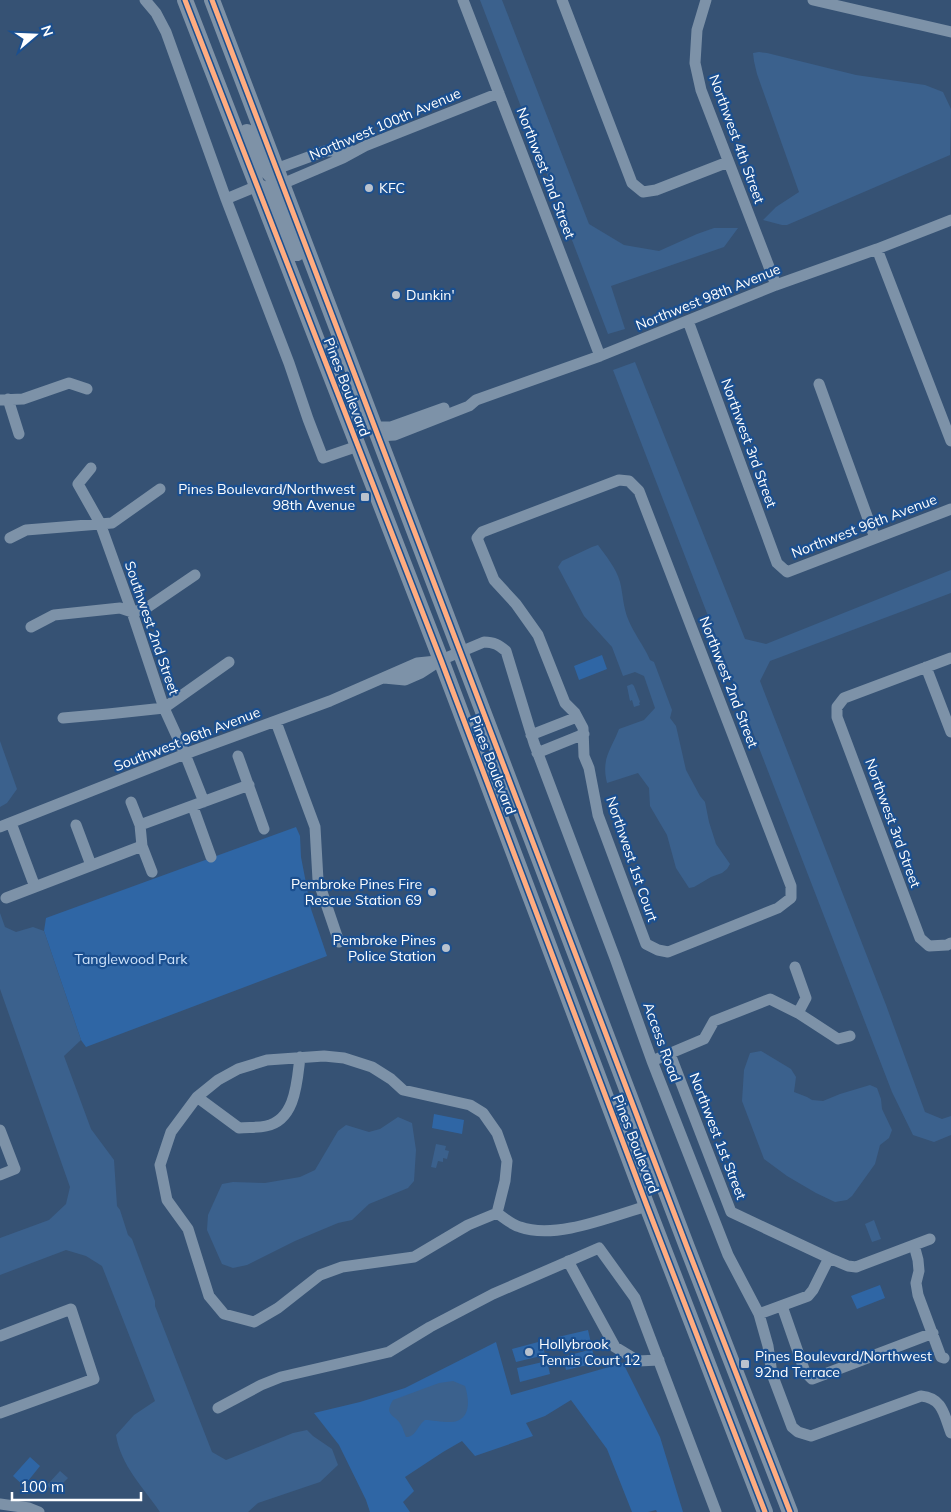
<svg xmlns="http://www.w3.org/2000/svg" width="951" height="1512" viewBox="0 0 951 1512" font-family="Mulish,sans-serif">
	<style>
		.green { fill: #2f66a5 }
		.water { fill: #3b618d }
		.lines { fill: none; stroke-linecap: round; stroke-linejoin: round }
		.minor { stroke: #7d92a8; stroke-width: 11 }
		.highway { stroke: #7e92a7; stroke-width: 16 }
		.cycleway-casing { stroke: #1b4f8f; stroke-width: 8 }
		.cycleway { stroke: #ffac80; stroke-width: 5 }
		.poi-dot { fill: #b9c2ce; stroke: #1b4f8f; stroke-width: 2 }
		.labels { text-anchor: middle; stroke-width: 4.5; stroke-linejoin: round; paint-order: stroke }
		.street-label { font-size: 14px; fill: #fff; stroke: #1b4f8f }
		.poi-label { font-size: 14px; fill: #fff; stroke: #1b4f8f; text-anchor: start }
		.park-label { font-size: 14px; fill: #cfe3fa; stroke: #1b4f8f }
	</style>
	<rect width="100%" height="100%" fill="#365274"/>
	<!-- green -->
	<path class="green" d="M602,655L607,669L579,680L574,666Z
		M296,827L300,836L301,857L311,909L327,956L86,1047L81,1040L44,931L46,918Z
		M434,1114L464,1120L462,1134L432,1128Z
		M880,1285L885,1298L857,1309L851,1296Z
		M588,1330L591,1343L561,1351L558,1337Z
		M542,1341L545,1355L516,1362L512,1349Z
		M496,1342L511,1395L623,1363L660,1437L683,1512H657L656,1510L648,1512H632L607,1449L571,1400L545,1416L526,1423L533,1436L475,1456L462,1441L443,1452L405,1477L414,1491L403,1502L410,1512H370L366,1500L339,1445L314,1413L360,1402L405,1388Z
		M592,1349L596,1363L566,1370L563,1357Z
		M547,1361L550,1374L520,1382L517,1368Z
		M30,1457L40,1466L24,1486L13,1476Z"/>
	<!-- water -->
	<path class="water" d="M480,0H502L589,224L624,245L659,251L697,234L714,228H738L724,247L611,286L625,329L608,334Z
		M759,52L767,53L856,75L925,85L943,92L951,109L950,155L787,225H782L763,220L776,207L799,192L757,74L754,61L753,53Z
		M635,362L745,639L766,644L951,570V593L770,661L760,681L886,1005L925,1112L942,1119L951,1116V1135L934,1142L913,1135L892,1092L613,370Z
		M598,545C606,556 616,568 620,582C623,594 623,607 628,619C634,634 644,646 650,660L654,662L672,710L670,718L676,726L686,770L700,796L705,802L709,822L716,844L730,864L727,869L722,873L711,877L694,887L689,888L676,868L667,835L650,806L649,788L638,773L607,783C601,758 611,750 619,729L644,720L655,708L644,676L635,672L623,676L612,647L584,616L558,567L562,561L592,547Z
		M632,684L634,686L640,702L639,703L640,705L634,707L632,700L630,701L627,686Z
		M0,741L17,789L7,803L0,807Z
		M0,913L5,927L16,932L33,927L44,931L81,1040L64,1056L91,1129L114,1160L117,1206L120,1210L128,1235L132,1239L155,1301V1306L212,1452L226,1460L293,1433L307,1430L313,1436L332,1449L338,1465L320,1482L258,1503L248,1512H160C143,1487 121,1466 116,1435L134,1415L155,1401L102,1266L86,1256L66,1250L0,1275V1238L49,1220L66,1204L70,1187L0,989Z
		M761,1051L791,1069L796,1077L794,1092L807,1097L812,1100L823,1101L840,1094L870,1085L877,1088L881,1099L882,1109L892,1130L889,1138L880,1145L875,1164L852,1196L847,1200L835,1202L816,1193L787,1176L764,1159L742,1101L744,1070L750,1053Z
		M398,1117L412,1123L416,1150L414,1181L408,1188L369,1204L352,1220L338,1223L295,1241L247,1265L233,1268L222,1264L207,1230L208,1215L222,1184L233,1182L265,1183L300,1177L315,1170L338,1131L346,1125L369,1132L380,1129Z
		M436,1144L446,1146L445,1150L449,1151L447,1159L443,1158V1162L438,1161L436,1168L431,1167Z
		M874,1220L881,1239L872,1242L865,1224Z
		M453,1381L465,1386C469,1398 471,1416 457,1421C450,1424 433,1420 425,1420C417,1426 416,1437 406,1437C404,1433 403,1428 401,1425C395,1414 383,1416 393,1400L439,1383Z
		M60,1471L68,1478L54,1492L47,1485Z"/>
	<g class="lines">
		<!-- minor -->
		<path class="minor" d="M145,0L156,13L166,32L226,199L289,363L308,419L323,458L358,446
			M463,0L600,356
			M562,0L632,183L643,192L656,190L728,162
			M706,0L697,30L695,63L701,90L776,285
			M813,0L951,32
			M276,169L325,151H354
			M282,184L343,158L365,146L499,93
			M226,199L257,186
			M877,249L951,441
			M688,321L777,563L787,572L951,509
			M819,384L875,538
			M8,399L19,434
			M0,400L23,399L69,383L87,389
			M375,427H391L444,408
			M378,436L395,435L469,406L476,400L600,356L776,285L877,249L951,220
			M91,468L78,484L100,523L132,612L164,708L185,754L204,802
			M619,480L629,481L639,491L791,886V898L778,908L668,952L658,950L646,944L598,815L589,768L584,756L583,728L575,713L565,703L538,635L516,604L494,580L477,538L482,532Z
			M10,538L26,530L112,523L160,489
			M31,627L54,615L120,608L132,612L145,609L195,575
			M951,658L844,698L837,707V717L920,938L929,946L947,945L951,943
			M926,667L951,732
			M384,678L405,680L421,673L441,660L484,642C494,642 499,645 506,651L534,743L615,958L652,1061L728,1255L759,1314L768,1346L772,1374L792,1427L798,1432L811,1436L921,1396C943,1398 944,1415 951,1433
			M63,718L108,714L164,708L229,662
			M276,722L315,827L318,880L339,942
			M531,735L577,717
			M537,753L584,734
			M238,756L264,829
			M131,802L140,825L142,846L152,872
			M193,807L211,857
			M11,823L35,887
			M76,825L91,865
			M140,825L249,785
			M0,827L185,754L330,701L417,663L437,661
			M6,898L142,846
			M795,967L806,998L798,1013
			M670,1054L731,1212L829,1258
			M652,1061L704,1039L714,1021L770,999L798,1013L838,1039L850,1036
			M197,1097L239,1128C248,1127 257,1128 266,1126C296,1120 297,1081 300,1057
			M0,1130L15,1169L0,1175
			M497,1213L505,1181L507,1161L497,1133L483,1113L470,1105L403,1090L391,1079L372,1067L344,1058L324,1056L267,1060L238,1069L218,1080L197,1097L171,1132L160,1165L167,1200L188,1229L209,1296L224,1314L254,1322L278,1308L320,1275L342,1267L414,1257L468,1225L497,1213C504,1218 512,1225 520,1227C556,1240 612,1216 647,1206
			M914,1245L918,1260L919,1271L916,1283L918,1295L941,1357L944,1358
			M568,1261L615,1347L638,1361L659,1360
			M782,1306L805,1372L812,1379L933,1333
			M759,1314L808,1296L813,1290L829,1258L848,1266L856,1267L930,1239
			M0,1336L71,1309L94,1379L0,1413
			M218,1408L261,1385L281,1377L389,1352L430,1327L493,1294L599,1248L635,1298L716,1512
			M0,1504L29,1508L39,1512"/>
		<!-- highway -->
		<path class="highway" d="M185,0L441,660L647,1206L765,1512
			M212,0L687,1247L790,1512
			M247,132L264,167L274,178
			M257,186L268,191L275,200L297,253"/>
		<!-- cycleway casing -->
		<g class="cycleway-casing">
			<path id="cycleway" d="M185,0L441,660L647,1206L765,1512
				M212,0L687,1247L790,1512"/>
		</g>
		<!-- cycleway -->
		<use href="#cycleway" class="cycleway"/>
	</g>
	<!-- markers -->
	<g class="poi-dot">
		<circle cx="369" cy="188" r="5"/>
		<circle cx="396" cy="295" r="5"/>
		<rect x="360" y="492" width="10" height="10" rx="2.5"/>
		<circle cx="432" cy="892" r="5"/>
		<circle cx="446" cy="948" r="5"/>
		<circle cx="529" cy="1352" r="5"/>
		<rect x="740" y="1359" width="10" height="10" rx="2.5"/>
	</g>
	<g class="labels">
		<!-- street labels -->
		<g class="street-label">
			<text transform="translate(385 124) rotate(-23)" y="5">Northwest 100th Avenue</text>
			<text transform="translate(737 139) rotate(70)" y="5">Northwest 4th Street</text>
			<text transform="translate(546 173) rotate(69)" y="5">Northwest 2nd Street</text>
			<text transform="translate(708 297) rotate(-22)" y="5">Northwest 98th Avenue</text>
			<text transform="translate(347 387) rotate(69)" y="5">Pines Boulevard</text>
			<text transform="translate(749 443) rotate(70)" y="5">Northwest 3rd Street</text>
			<text transform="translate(864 526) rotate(-21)" y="5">Northwest 96th Avenue</text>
			<text transform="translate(152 628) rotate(71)" y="5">Southwest 2nd Street</text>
			<text transform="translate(729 682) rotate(69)" y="5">Northwest 2nd Street</text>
			<text transform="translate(187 739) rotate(-21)" y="5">Southwest 96th Avenue</text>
			<text transform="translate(493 765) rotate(69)" y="5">Pines Boulevard</text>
			<text transform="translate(893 823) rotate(70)" y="5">Northwest 3rd Street</text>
			<text transform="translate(632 859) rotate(71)" y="5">Northwest 1st Court</text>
			<text transform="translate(662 1042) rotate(70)" y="5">Access Road</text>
			<text transform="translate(718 1136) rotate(69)" y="5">Northwest 1st Street</text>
			<text transform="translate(636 1144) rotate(69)" y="5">Pines Boulevard</text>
		</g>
		<!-- poi labels -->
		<g class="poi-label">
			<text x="379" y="193">KFC</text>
			<text x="406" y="300">Dunkin'</text>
			<text x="355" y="494" text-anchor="end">Pines Boulevard/Northwest<tspan x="355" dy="16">98th Avenue</tspan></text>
			<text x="422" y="889" text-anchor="end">Pembroke Pines Fire<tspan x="422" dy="16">Rescue Station 69</tspan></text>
			<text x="436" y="945" text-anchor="end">Pembroke Pines<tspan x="436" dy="16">Police Station</tspan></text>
			<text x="539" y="1349">Hollybrook<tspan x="539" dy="16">Tennis Court 12</tspan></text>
			<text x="755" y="1361">Pines Boulevard/Northwest<tspan x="755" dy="16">92nd Terrace</tspan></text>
		</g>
		<!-- park labels -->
		<g class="park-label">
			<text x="131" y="964">Tanglewood Park</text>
		</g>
	</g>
	<!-- north arrow -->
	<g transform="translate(35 35) rotate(71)" stroke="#1b4f8f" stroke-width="4" paint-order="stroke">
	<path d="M0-4L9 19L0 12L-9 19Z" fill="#ffffff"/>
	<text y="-8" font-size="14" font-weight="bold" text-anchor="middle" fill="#ffffff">N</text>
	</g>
	<!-- scale -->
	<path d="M12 1492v8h129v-8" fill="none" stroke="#ffffff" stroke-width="2.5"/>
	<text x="20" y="1492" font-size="15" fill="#ffffff" stroke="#1b4f8f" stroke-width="4" paint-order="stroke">100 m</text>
</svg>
